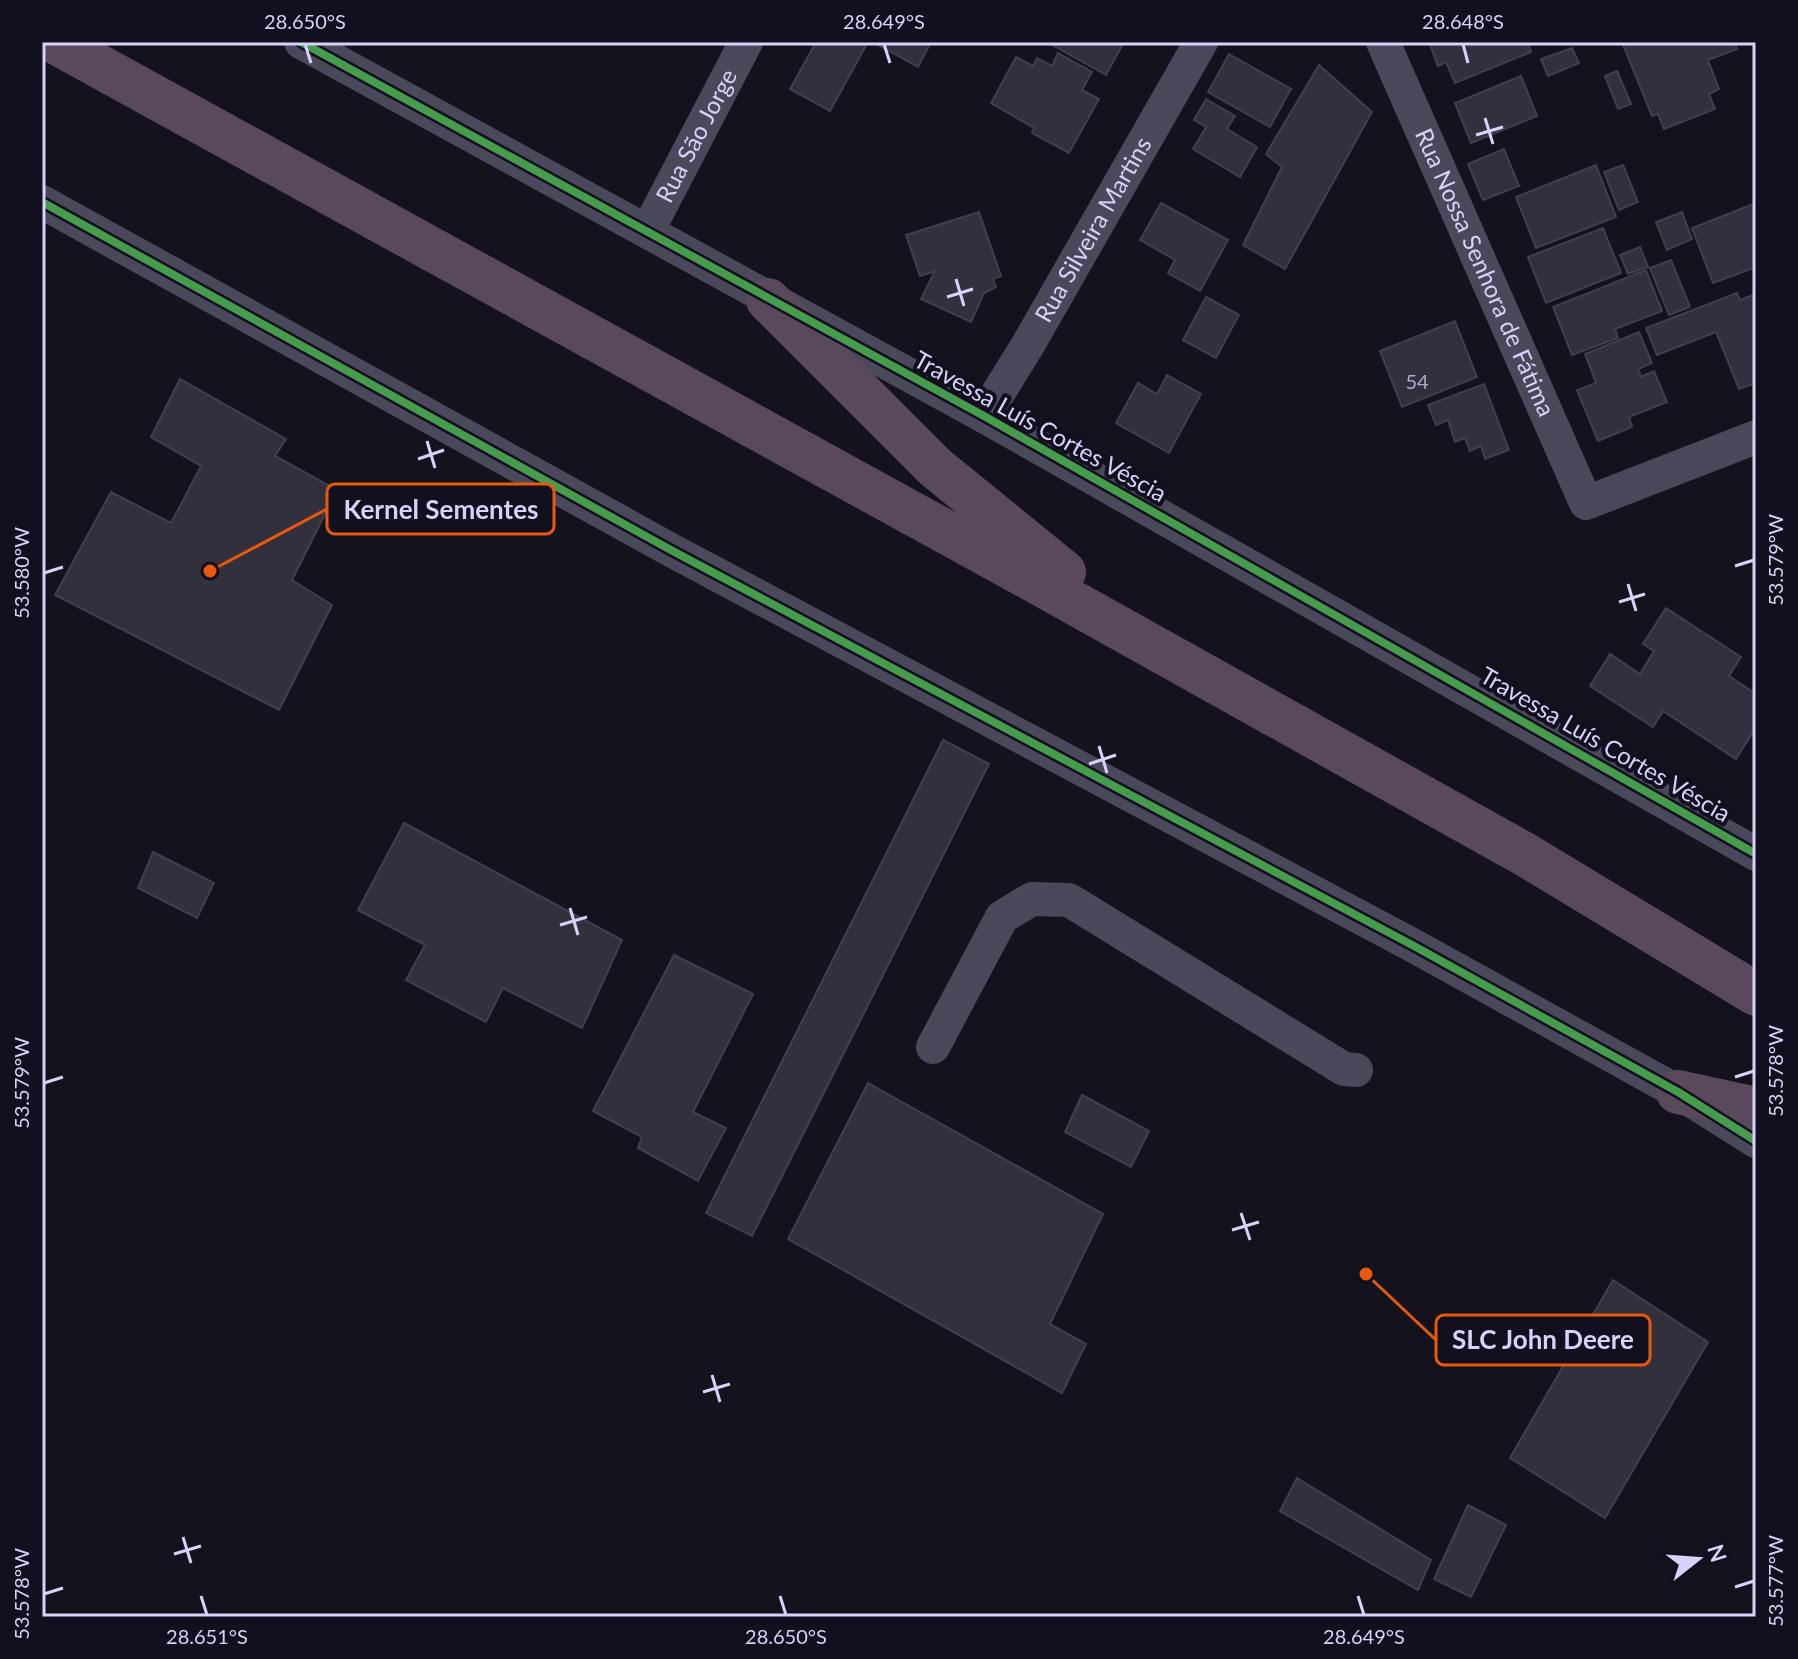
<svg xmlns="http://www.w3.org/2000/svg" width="1798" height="1659" viewBox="0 0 1798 1659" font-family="Lato,sans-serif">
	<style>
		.building { fill: #33303e; stroke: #413e4f; stroke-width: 2 }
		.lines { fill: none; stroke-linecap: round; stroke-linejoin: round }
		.minor { stroke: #4a485b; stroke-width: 34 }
		.highway { stroke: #59495b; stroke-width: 44 }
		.cycleway-casing { stroke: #120f1f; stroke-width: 13 }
		.cycleway { stroke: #469c4c; stroke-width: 8 }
		.ticks { fill: none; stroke: #d8d2fa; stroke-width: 3 }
		.labels { text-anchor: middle; stroke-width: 8; stroke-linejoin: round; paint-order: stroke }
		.number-label { font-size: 20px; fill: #afaacb }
		.street-label { font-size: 24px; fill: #d8d2fa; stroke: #120f1f }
		.leader { fill: none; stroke: #e8590c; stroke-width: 3 }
		.callout-dot { fill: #e8590c; stroke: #120f1f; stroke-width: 3 }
		.callout { fill: #120f1f; stroke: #e8590c; stroke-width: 3 }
		.callout-label { font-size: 26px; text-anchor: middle; font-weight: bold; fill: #d8d2fa }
		.neatline { fill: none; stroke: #d8d2fa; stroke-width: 3 }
		.ticks-label { font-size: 20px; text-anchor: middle; fill: #d8d2fa }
	</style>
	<rect width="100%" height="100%" fill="#14121c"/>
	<!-- building -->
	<path class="building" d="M816,42H868L830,111L790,89Z
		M873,42H931L918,67Z
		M1047,42H1124L1106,75Z
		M1429,42H1527L1531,52L1455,83L1446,62L1438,66Z
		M1622,42H1734L1737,49L1708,60L1719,89L1709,94L1715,109L1664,129L1658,114L1652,116Z
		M1572,48L1579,63L1548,76L1541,59Z
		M1058,53L1092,72L1082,90L1099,99L1069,153L1032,133L1034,128L991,103L1016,57L1033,66L1037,58L1052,66Z
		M1229,54L1291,89L1270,127L1208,92Z
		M1319,65L1372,112L1285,269L1243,245L1282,167L1266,154Z
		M1617,71L1631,104L1618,109L1605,76Z
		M1521,76L1537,116L1471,143L1455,103Z
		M1206,99L1235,116L1227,129L1257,147L1240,177L1193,149L1206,127L1194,120Z
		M1504,149L1519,186L1483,200L1468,164Z
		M1596,165L1616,217L1536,248L1516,197Z
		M1623,165L1638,202L1619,210L1604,172Z
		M1161,203L1228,240L1200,291L1168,273L1175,260L1140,240Z
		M1756,203V267L1713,283L1692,228Z
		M979,212L1001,276L993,279L996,287L984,293L971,322L921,299L935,271L920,276L906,235Z
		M1682,212L1692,239L1667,250L1656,222Z
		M1603,228L1621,273L1546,303L1528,257Z
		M1640,247L1648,267L1628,274L1620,255Z
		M1671,260L1690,307L1669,315L1650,268Z
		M1646,270L1662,311L1615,329L1618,338L1572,355L1553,307Z
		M1737,293L1740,300L1756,294V383L1739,389L1716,332L1657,355L1646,328Z
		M1206,297L1239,315L1216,358L1183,340Z
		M1455,321L1477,377L1402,407L1380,351Z
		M1639,332L1652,363L1638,369L1641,377L1654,371L1667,402L1629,417L1632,427L1598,441L1577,390L1596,383L1585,354Z
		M1167,375L1201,394L1169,453L1116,423L1138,383L1157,394Z
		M180,379L286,439L275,456L337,490L292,580L332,605L279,710L55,595L111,492L171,523L201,466L151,437Z
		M1484,384L1509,450L1485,459L1481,446L1470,451L1465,438L1455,442L1448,420L1436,425L1428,405Z
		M1666,608L1741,657L1729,676L1756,694V727L1736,759L1663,711L1653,727L1590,686L1610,654L1640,674L1654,651L1643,644Z
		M943,740L989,764L752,1236L706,1213Z
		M404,823L622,940L582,1028L503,988L486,1022L406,980L425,945L358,910Z
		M153,852L214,883L197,918L138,888Z
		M674,955L753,994L693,1112L726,1128L698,1181L638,1148L642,1137L593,1111Z
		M868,1083L1103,1214L1050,1324L1086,1344L1062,1393L788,1239Z
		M1082,1095L1149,1131L1131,1167L1065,1132Z
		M1613,1280L1708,1342L1605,1518L1510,1458Z
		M1297,1478L1431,1560L1418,1590L1280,1511Z
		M1468,1505L1506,1525L1471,1597L1434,1579Z"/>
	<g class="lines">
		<!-- minor -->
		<g class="minor">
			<path d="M301,42L984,416L1756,854"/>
			<path id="s1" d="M1383,42L1586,503L1756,437"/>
			<path d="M42,202L669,549L1414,946L1678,1092L1756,1141"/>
			<path id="s2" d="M648,230L746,42"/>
			<path id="s3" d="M984,416L1029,343L1201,42"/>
			<path d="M933,1047L1002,917L1032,899L1069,900L1344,1069L1356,1070"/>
		</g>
		<!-- highway -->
		<path class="highway" d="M55,42L1026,576L1526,855L1756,994
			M768,300L935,467L1064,572
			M1678,1092L1756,1109"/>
		<!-- cycleway casing -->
		<g class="cycleway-casing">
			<path id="cycleway" d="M301,42L984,416L1756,854
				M42,202L669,549L1414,946L1678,1092L1756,1141"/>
		</g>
		<!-- cycleway -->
		<use href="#cycleway" class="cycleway"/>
	</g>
	<!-- ticks -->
	<path class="ticks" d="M305,44L311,63M884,44L890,63M1463,44L1468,63M1485,118L1493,144M1476,135L1503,127M956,279L964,306M947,297L973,289M427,441L435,468M418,459L444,450M1735,566L1754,560M44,573L63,567M1628,584L1636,611M1619,602L1645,594M1099,746L1107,773M1089,764L1116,755M570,908L578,935M560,925L587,917M1735,1077L1754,1071M44,1083L63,1077M1241,1213L1250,1240M1232,1230L1259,1222M712,1375L720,1402M703,1392L730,1384M183,1537L191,1563M174,1554L201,1546M1735,1587L1754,1581M44,1594L63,1588M201,1596L207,1615M780,1596L786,1615M1358,1596L1364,1615"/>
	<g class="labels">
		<!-- number labels -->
		<g class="number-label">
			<text x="1417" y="389">54</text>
		</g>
		<!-- street labels -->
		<g class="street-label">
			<text dy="8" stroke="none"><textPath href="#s2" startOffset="106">Rua São Jorge</textPath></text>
			<text dy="8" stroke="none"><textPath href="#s3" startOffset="216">Rua Silveira Martins</textPath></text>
			<text dy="8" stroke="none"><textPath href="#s1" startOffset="252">Rua Nossa Senhora de Fátima</textPath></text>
			<text transform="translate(1040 427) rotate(29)" y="8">Travessa Luís Cortes Véscia</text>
			<text transform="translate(1605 745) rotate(30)" y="8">Travessa Luís Cortes Véscia</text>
		</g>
	</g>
	<!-- callouts -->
	<path class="leader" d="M210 571L327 509M1366 1274L1436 1340"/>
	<g class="callout-dot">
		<circle cx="210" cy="571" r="8"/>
		<circle cx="1366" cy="1274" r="8"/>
	</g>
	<g class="callout">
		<rect x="327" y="484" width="227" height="50" rx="8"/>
		<rect x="1436" y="1315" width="214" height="50" rx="8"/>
	</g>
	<g class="callout-label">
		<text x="441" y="519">Kernel Sementes</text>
		<text x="1543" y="1349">SLC John Deere</text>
	</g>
	<!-- border -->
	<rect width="1798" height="1659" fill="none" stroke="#120f1f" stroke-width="88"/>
	<!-- north arrow -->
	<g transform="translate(1698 1559) rotate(73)" stroke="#120f1f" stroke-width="6" paint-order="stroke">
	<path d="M0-6L14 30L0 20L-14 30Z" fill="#d8d2fa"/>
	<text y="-12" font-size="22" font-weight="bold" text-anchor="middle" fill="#d8d2fa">N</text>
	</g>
	<rect x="44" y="44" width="1710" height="1571" class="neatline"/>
	<g class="ticks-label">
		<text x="305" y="29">28.650°S</text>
		<text x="884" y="29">28.649°S</text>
		<text x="1463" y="29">28.648°S</text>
		<text transform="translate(1776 560) rotate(-90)" y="7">53.579°W</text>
		<text transform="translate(22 573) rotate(-90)" y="7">53.580°W</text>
		<text transform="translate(1776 1071) rotate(-90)" y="7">53.578°W</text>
		<text transform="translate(22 1083) rotate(-90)" y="7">53.579°W</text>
		<text transform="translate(1776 1581) rotate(-90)" y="7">53.577°W</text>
		<text transform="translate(22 1594) rotate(-90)" y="7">53.578°W</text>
		<text x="207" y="1644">28.651°S</text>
		<text x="786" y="1644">28.650°S</text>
		<text x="1364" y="1644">28.649°S</text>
	</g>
</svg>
